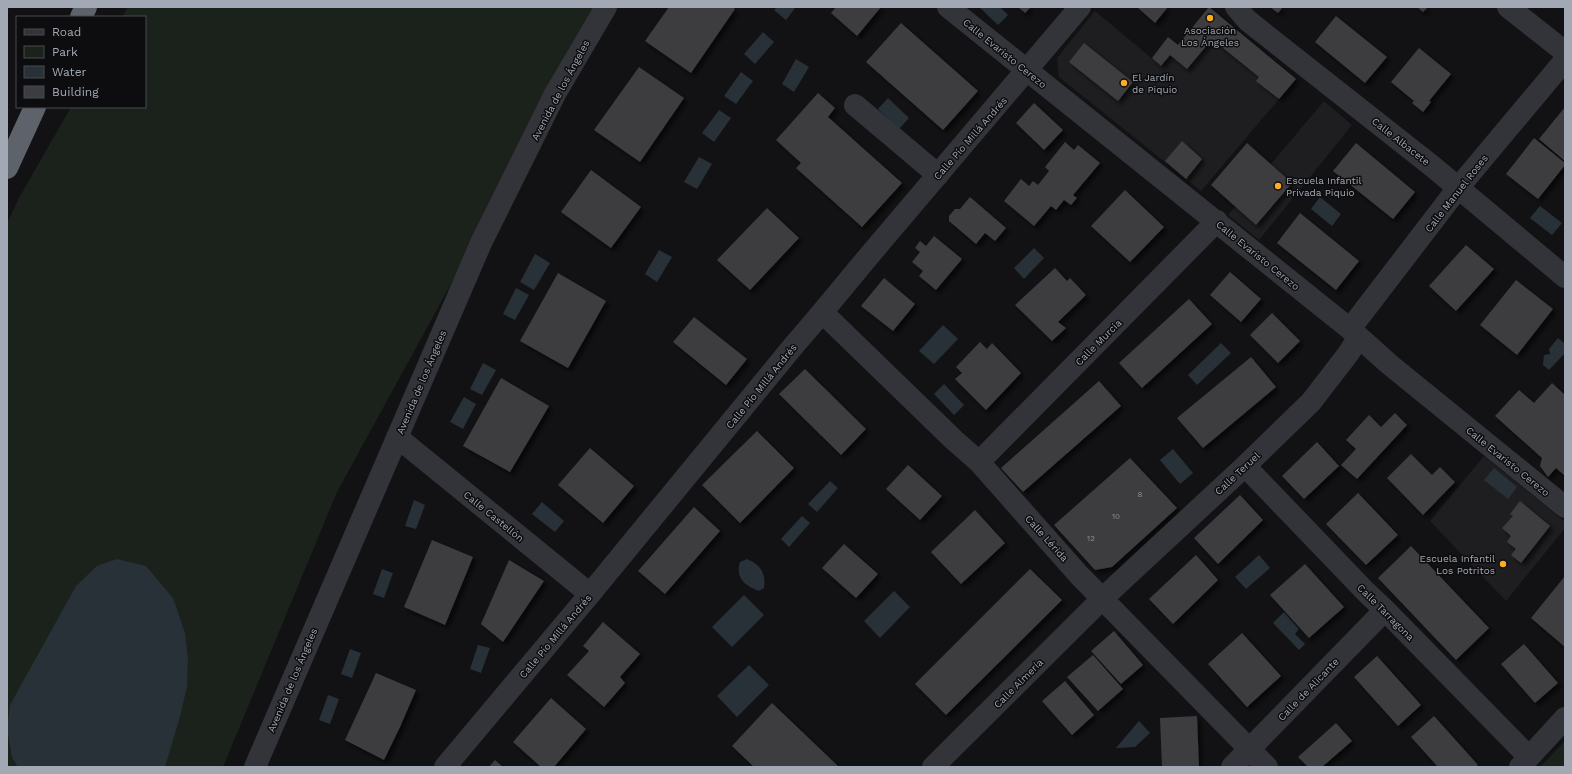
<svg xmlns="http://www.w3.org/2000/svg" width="1572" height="774" viewBox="0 0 1572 774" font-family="'Work Sans',sans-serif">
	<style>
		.built { fill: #1e1e21 }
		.green { fill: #1a221b }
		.water { fill: #283138 }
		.building { fill: #3c3d41; filter: url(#shadow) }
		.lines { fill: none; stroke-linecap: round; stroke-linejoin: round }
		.minor { stroke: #333439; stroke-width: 22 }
		.highway { stroke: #5e626a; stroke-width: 22 }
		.poi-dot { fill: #fdab21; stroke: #0d0d0f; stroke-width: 1.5 }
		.labels { text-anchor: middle; stroke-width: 3; stroke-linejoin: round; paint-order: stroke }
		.number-label { font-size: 8px; fill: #888e98 }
		.poi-label { font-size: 10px; fill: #a2a9b5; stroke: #0d0d0f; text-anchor: start }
		.street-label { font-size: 10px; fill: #a2a9b5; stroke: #0d0d0f }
	</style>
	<defs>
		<filter id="shadow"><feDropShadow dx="3.5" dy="3.5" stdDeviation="2" flood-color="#0009"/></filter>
	</defs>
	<rect width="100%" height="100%" fill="#121214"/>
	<!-- built -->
	<path class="built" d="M1209,7L1296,79L1201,191L1059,77L1057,58L1095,11L1161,66Z
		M1324,101L1352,125L1259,240L1228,215Z
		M1484,456L1565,522V528L1506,601L1430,521Z"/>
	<!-- green -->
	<path class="green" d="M128,7H601L555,94L337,492L223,767H7V223L20,196L71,107H145V17H122Z
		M1565,741V767H1540Z"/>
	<!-- water -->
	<path class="water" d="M777,7H796L786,20L774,10Z
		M979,7H1000L1008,15L998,25Z
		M763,32L774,42L755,64L744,54Z
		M796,59L809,67L794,92L782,84Z
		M741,72L753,81L736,104L724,96Z
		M888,98L909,118L899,129L878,109Z
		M719,110L731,118L714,142L702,133Z
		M699,157L712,164L697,189L684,182Z
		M1320,197L1341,214L1332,226L1311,209Z
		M1540,206L1562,223L1552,235L1530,218Z
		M1034,248L1044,258L1024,279L1014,268Z
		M659,250L672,257L657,282L645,274Z
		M535,254L550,263L534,290L520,282Z
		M516,288L529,295L515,320L503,314Z
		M943,325L958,339L934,364L919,351Z
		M1558,338L1565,344V353L1549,370L1543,365L1544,355L1550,354L1549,349Z
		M1221,343L1231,353L1197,385L1188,375Z
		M483,363L496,370L482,395L470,389Z
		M944,384L964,405L954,415L934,394Z
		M464,397L476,404L463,429L450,422Z
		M1173,449L1193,473L1180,484L1160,460Z
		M1494,468L1517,487L1508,499L1484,480Z
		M830,481L838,488L817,512L808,504Z
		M414,500L425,505L416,529L405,526Z
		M542,502L564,521L555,532L532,514Z
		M802,516L810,523L789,547L781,539Z
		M1259,555L1270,568L1246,589L1235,577Z
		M117,559L146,566L173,598L185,633L188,659L187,687L179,720L165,767H18L12,757L7,729L10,705L76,586L97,566Z
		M747,559C761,565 766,573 764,588L759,591C745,586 735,578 740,562Z
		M382,569L393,573L384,598L373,594Z
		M894,591L910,607L880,638L864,621Z
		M744,595L764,615L732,647L712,627Z
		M1284,612L1299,629L1295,634L1305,644L1299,650L1273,623Z
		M478,645L490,648L481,673L470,669Z
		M350,649L361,653L352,678L341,674Z
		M749,665L769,685L737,717L717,696Z
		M328,695L339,699L330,724L319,720Z
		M1139,721L1150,733L1135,747L1116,748Z"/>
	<!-- building -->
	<path class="building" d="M669,7H732L735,9L691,73L645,41Z
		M836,7H881L857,36L831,13Z
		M1018,7H1031L1025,13Z
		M1137,7H1168L1155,23Z
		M1209,7L1296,79L1279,99L1256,81L1259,77L1212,39L1187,69L1170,55L1161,66L1152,58L1168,37L1178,45Z
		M1270,7H1283L1278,13Z
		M1417,7H1428L1423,12Z
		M1336,16L1387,57L1365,83L1315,42Z
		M901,23L978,91L943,130L866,62Z
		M1084,43L1133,82L1118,101L1069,62Z
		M1419,48L1451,74L1429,101L1431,102L1423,112L1412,103L1414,101L1391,82Z
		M639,67L684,98L640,162L594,130Z
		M818,93L835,108L828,117L902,183L862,227L796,168L801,163L776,140Z
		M1034,103L1063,130L1044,150L1016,123Z
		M1565,107V161L1539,139Z
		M1534,138L1565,163V165L1538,199L1506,174Z
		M1182,141L1202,159L1186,179L1165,161Z
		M1065,142L1074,150L1078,145L1100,163L1073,195L1077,198L1071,205L1064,200L1056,210L1051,206L1034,226L1004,201L1021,179L1029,186L1033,181L1038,185L1049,171L1045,167Z
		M1247,143L1292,183L1256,225L1211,185Z
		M1356,143L1415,192L1393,219L1333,171Z
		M591,170L641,207L611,248L561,212Z
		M1125,190L1164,227L1130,262L1091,226Z
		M970,197L1006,228L995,241L985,233L976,244L949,221V216L955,209H960Z
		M767,208L799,238L750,290L717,260Z
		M1300,213L1359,261L1336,290L1277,243Z
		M934,236L962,259L936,290L919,276L923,271L912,262L920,252L915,248L920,241L926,246Z
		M1466,245L1494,269L1456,311L1429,286Z
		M1055,268L1067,281L1070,278L1086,295L1058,322L1066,328L1052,341L1015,305Z
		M1230,272L1261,299L1241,322L1210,295Z
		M558,273L606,301L568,368L520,341Z
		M884,278L915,304L893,331L861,306Z
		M1516,280L1553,309L1517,355L1480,325Z
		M1189,299L1212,324L1142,388L1119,363Z
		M1272,313L1300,341L1278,363L1250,335Z
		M694,317L747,359L726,385L673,342Z
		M980,342L987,349L992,343L1021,373L986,410L955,379L962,373L956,367Z
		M1251,357L1276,387L1203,448L1177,418Z
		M805,369L866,429L841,455L779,394Z
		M501,378L549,406L510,472L463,446Z
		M1099,381L1121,406L1023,492L1001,468Z
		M1552,383L1565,395V476L1556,468L1548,477L1540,466L1542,458L1495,416L1519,390L1534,403Z
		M1395,413L1407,425L1357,479L1341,465L1356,449L1346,440L1369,415L1381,427Z
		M757,431L794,468L740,523L702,485Z
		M1317,442L1339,466L1304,499L1282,476Z
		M590,448L634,486L603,523L558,485Z
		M1411,454L1432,475L1440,467L1455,482L1423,515L1387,478Z
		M1130,458L1177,508L1112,567L1095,570L1054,525Z
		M908,465L942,496L920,520L886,489Z
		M1358,493L1398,535L1366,565L1326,524Z
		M1240,495L1263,520L1218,564L1194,538Z
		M1520,501L1550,526L1521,563L1511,555L1516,549L1507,542L1511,536L1502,528L1513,516L1510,514Z
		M694,507L720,531L665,594L638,571Z
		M975,510L1005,543L961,584L931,552Z
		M432,540L473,557L445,625L404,607Z
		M844,544L878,574L856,598L822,568Z
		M1411,546L1489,628L1456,660L1378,578Z
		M1196,555L1218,580L1173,624L1149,599Z
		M509,560L544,581L503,642L481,624Z
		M1305,564L1344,607L1309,638L1270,595Z
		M1030,569L1062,600L946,715L915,684Z
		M1565,576V647L1531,618Z
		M603,622L640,654L620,677L625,683L604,707L567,675L589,651L583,646Z
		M1114,631L1143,665L1121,684L1091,651Z
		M1242,633L1281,676L1247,707L1208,664Z
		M1524,644L1558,683L1535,703L1501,664Z
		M1093,655L1123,689L1098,711L1067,677Z
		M1377,656L1421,705L1398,726L1354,677Z
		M376,673L416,690L400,727L384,760L345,740Z
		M1065,681L1094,715L1072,735L1042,701Z
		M551,698L586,729L554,767H541L513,742Z
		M772,703L839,767H754L732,746Z
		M1197,716L1199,767H1162L1160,718Z
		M1434,716L1478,765L1475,767H1438L1411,737Z
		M1336,723L1352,741L1322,767H1308L1298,757Z
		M495,760L503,767H489Z"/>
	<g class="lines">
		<!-- minor -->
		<path class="minor" d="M948,7L1350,329L1389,364L1565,507
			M1236,7L1247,20L1432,166L1565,277
			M1508,7L1565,52
			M855,105L938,175
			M823,313L954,440L979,462L1079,575L1267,767
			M1350,329L1458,188L1565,60
			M397,437L590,594
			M979,462L1217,221
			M1245,466L1366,592L1385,610L1529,757
			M255,767L481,243L555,94L606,7
			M445,767L590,594L795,344C824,311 851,277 879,244C946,165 1013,86 1080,7
			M933,767L1103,598L1245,466L1311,402L1348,354L1359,337
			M1232,767L1385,610
			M1520,767L1565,718"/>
		<!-- highway -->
		<path class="highway" d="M81,17L86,7
			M7,168L35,107"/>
	</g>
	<!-- markers -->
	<g class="poi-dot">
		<circle cx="1210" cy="18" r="4"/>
		<circle cx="1124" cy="83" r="4"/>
		<circle cx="1278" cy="186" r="4"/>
		<circle cx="1503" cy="564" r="4"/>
	</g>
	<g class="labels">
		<!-- number labels -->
		<g class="number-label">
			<text x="1140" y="497">8</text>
			<text x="1116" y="519">10</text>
			<text x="1091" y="541">12</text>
		</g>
		<!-- poi labels -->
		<g class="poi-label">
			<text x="1210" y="34" text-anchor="middle">Asociación<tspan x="1210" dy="12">Los Ángeles</tspan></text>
			<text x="1132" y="81">El Jardín<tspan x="1132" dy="12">de Piquio</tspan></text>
			<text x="1286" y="184">Escuela Infantil<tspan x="1286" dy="12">Privada Piquio</tspan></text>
			<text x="1495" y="562" text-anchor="end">Escuela Infantil<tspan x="1495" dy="12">Los Potritos</tspan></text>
		</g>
		<!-- street labels -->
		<g class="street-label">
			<text transform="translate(1005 53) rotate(39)" y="4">Calle Evaristo Cerezo</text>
			<text transform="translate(560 90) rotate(-62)" y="4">Avenida de los Ángeles</text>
			<text transform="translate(970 138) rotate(-49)" y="4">Calle Pío Millá Andrés</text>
			<text transform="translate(1401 141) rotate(38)" y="4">Calle Albacete</text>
			<text transform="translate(1456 193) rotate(-52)" y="4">Calle Manuel Roses</text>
			<text transform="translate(1258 255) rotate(39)" y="4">Calle Evaristo Cerezo</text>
			<text transform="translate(1098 342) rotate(-45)" y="4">Calle Murcia</text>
			<text transform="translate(421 382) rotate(-67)" y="4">Avenida de los Ángeles</text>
			<text transform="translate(761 386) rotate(-51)" y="4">Calle Pío Millá Andrés</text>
			<text transform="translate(1508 461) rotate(39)" y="4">Calle Evaristo Cerezo</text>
			<text transform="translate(1237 473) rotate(-43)" y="4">Calle Teruel</text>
			<text transform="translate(494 516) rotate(39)" y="4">Calle Castellón</text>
			<text transform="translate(1047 538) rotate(48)" y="4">Calle Lérida</text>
			<text transform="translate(1386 612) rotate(45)" y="4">Calle Tarragona</text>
			<text transform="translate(555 636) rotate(-50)" y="4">Calle Pío Millá Andrés</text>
			<text transform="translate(292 680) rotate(-67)" y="4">Avenida de los Ángeles</text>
			<text transform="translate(1018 683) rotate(-45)" y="4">Calle Almería</text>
			<text transform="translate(1308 689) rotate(-46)" y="4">Calle de Alicante</text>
		</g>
	</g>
	<!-- border -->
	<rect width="1572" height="774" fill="none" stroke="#a2a9b5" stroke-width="16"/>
	<!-- legend -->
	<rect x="16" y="16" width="130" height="92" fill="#0d0d0f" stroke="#494b51"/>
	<rect x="24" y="29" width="20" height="6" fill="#333439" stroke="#494b51"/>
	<text x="52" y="36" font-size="12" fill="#a2a9b5">Road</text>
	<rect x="24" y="46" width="20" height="12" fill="#1a221b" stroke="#494b51"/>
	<text x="52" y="56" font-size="12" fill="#a2a9b5">Park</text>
	<rect x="24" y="66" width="20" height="12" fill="#283138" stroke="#494b51"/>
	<text x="52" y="76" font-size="12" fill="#a2a9b5">Water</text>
	<rect x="24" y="86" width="20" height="12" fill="#3c3d41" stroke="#494b51"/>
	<text x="52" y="96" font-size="12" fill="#a2a9b5">Building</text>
</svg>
